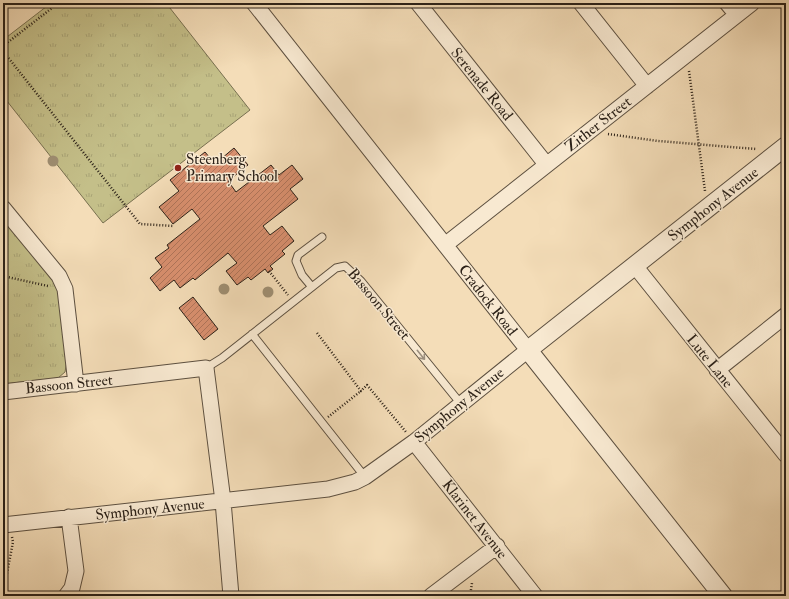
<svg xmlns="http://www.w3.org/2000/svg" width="789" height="599" viewBox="0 0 789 599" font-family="'IM FELL Double Pica',serif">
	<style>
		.grass { fill: url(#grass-tufts); stroke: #787050 }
		.building { fill: url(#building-hatch); stroke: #2b2118 }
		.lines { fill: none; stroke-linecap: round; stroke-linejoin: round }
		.service-casing { stroke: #5d5040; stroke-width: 9 }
		.minor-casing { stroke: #5d5040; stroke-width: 17 }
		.tertiary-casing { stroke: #5d5040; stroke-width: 20 }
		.path { stroke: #2b2118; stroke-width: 2.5; stroke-dasharray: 1 2; stroke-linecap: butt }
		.service { stroke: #f8e9d1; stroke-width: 7 }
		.minor { stroke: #f8e9d1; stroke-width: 15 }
		.tertiary { stroke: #f8e9d1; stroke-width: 18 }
		.tree { fill: #9f8f73 }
		.oneway { stroke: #9c8f7e }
		.poi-dot { fill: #8f2418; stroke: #f8e9d1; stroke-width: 1.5 }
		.labels { text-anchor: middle; stroke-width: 3; stroke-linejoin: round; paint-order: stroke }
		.street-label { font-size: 15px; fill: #2b2118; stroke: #f8e9d1 }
		.poi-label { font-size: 15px; fill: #2b2118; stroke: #f8e9d1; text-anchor: start }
	</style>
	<defs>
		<pattern id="grass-tufts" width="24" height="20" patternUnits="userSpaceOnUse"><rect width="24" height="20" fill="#c4bf89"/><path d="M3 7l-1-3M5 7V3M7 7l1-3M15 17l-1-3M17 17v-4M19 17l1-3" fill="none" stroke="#a9a476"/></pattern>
		<pattern id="building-hatch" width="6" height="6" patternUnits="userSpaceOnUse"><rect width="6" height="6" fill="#d88f6e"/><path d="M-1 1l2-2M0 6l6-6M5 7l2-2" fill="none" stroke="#af7459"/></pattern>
	</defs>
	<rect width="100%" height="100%" fill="#f4ddb8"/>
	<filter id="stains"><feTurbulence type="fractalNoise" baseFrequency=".005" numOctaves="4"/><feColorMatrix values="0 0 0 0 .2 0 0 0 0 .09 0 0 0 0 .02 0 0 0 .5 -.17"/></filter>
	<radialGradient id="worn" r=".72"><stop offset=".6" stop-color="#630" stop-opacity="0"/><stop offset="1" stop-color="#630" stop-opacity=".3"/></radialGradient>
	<!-- grass -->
	<path class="grass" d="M51,3H166L250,110L103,223L3,96V40Z
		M3,218L53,281L58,291L67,360L65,372L58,378L3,384Z"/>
	<!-- building -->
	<path class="building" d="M234,148L248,165L228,181L236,192L271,165L279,175L292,165L303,179L290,189L298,199L263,226L270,235L282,226L294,241L282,251L285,254L270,266L273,269L268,273L265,269L251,280L248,277L237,285L226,271L237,263L228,253L195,280L193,278L180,288L174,280L160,291L150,278L162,267L155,258L169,248L167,245L200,219L192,209L173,224L159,207L179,191L170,180L205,152L215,164Z
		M193,297L218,329L204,340L179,308Z"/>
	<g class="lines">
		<!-- service casing -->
		<g class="service-casing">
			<path id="service" d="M312,287L302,275L296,261L298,255L322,237
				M252,334L365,477
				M206,368L222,358L336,268L345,266L361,281L461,404"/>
		</g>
		<!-- minor casing -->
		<g class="minor-casing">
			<path id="minor" d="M418,3L546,164
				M581,3L647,86
				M727,3L737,15
				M3,208L59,276L65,289L76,384
				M445,245L752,3
				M635,266L786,455
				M717,370L786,315
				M3,392L206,368L223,501L231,596
				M414,442L535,596
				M3,525L328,489L355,482L365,477L414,442L528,350L254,3
				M66,596L72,588L76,571L69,517
				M431,596L497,546"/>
		</g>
		<!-- tertiary casing -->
		<g class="tertiary-casing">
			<path id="tertiary" d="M723,596L528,350L786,146"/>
		</g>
		<!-- path -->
		<path class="path" d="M3,46L52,8L47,3
			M3,51L140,224L174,226
			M689,71L705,191
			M608,134L658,141L756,149
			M269,271L288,295
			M3,276L48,286
			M317,333L361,391L367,385L406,432
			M328,417L361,391
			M3,594L13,542L12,537
			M470,596L472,583"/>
		<!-- service -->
		<use href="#service" class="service"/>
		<!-- minor -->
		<use href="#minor" class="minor"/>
		<!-- tertiary -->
		<use href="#tertiary" class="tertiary"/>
	</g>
	<!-- trees -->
	<g class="tree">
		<circle cx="53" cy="161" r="5.5"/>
		<circle cx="224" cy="289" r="5.5"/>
		<circle cx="268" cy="292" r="5.5"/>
	</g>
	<!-- one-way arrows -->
	<defs><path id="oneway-shaft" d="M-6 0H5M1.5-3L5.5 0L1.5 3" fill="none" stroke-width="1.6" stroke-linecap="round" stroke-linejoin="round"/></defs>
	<use class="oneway" href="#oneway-shaft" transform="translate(421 355) rotate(51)"/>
	<!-- markers -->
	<circle class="poi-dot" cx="178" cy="168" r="4"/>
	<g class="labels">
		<!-- street labels -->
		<g class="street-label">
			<text transform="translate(482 84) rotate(51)" y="5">Serenade Road</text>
			<text transform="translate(598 124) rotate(-38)" y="5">Zither Street</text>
			<text transform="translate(713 204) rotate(-38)" y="5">Symphony Avenue</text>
			<text transform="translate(488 300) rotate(52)" y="5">Cradock Road</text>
			<text transform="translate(379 304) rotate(50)" y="5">Bassoon Street</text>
			<text transform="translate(710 361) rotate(51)" y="5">Lute Lane</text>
			<text transform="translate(69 384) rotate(-6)" y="5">Bassoon Street</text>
			<text transform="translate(459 405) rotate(-39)" y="5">Symphony Avenue</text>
			<text transform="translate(150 509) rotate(-6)" y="5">Symphony Avenue</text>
			<text transform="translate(475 519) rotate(52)" y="5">Klarinet Avenue</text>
		</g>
		<!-- poi labels -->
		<g class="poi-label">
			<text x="186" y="164">Steenberg<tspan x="186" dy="17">Primary School</tspan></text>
		</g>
	</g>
	<!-- margin -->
	<rect width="789" height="599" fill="none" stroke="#f4ddb8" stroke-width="16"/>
	<rect x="4" y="4" width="781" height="591" fill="none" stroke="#2b2118" stroke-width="2"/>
	<rect x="8" y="8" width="773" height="583" fill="none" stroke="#2b2118"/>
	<rect width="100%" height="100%" filter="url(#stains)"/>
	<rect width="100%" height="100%" fill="url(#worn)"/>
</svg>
